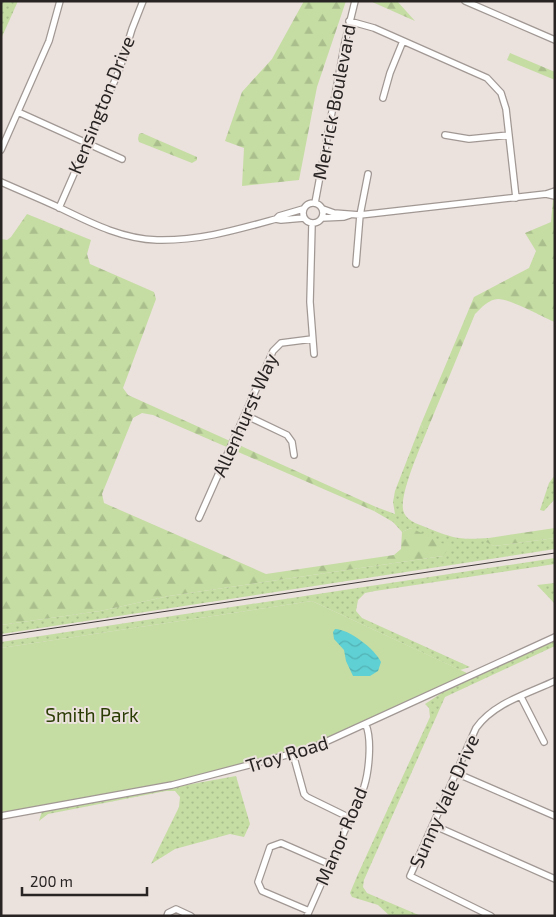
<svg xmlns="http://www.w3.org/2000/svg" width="556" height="917" viewBox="0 0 556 917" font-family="'Exo 2',sans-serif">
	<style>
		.grass { fill: url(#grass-dots) }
		.forest { fill: url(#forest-firs) }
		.park { fill: #c5dda3 }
		.water { fill: url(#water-waves) }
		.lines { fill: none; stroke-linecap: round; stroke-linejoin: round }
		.minor-casing { stroke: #a19894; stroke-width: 8 }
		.minor { stroke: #fff; stroke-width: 5.5 }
		.rail { stroke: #3c3736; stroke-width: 1 }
		.labels { text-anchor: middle; stroke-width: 4; stroke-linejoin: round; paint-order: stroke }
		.street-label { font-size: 19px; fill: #282423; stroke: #ebe1dd }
		.park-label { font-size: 19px; fill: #2b3c05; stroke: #ebe1dd }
	</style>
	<defs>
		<pattern id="grass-dots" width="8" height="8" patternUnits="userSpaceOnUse" patternTransform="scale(1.25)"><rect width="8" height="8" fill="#c5dda3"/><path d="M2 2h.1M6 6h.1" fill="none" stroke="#a9be8c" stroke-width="1.8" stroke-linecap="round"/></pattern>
		<pattern id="forest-firs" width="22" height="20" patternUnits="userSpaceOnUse" patternTransform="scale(1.25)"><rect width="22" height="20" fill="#c5dda3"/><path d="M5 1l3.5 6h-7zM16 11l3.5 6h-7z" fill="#a9be8c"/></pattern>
		<pattern id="water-waves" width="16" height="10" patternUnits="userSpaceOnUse" patternTransform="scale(1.25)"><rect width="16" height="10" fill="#5fd0d3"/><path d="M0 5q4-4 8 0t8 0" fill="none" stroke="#53b2b5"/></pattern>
	</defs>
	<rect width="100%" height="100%" fill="#ebe1dd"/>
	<!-- grass -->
	<path class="grass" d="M1,1H18L1,39Z
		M421,424L423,428H428C422,444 397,498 404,513C408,522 421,525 430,529C455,539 462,540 489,538L487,542L494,546L555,538V549L1,634V625L100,611L169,596L443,556L411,528L402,532L393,522L374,511L376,507L395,514L393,502L395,491Z
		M555,475L554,500L544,511L540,510L549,483Z
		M555,558V564L375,591L365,593L358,600L356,611L362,618L470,667L460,670L312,601L1,648V642Z
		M555,583V604L537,585Z
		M555,640V646L445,697L364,880L363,887L367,893L421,916H390L378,905L352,897L350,893L358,874L430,717L429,708L425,704L443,692Z
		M236,776L250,824L244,837L230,834L175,849L151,864L179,807L180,797L175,791H166L48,814L39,821L42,811Z"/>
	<!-- forest -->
	<path class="forest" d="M304,1H346L317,87L299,180L242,186L244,148L225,141L242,92L272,59Z
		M370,1H397L415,21Z
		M510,53L555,72V80L507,60Z
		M142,133L197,157V160L192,163L139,142L138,139L139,134Z
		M555,176V322C542,317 511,299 498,299C489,299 481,308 475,314L428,428H423L421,424L474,297L529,268L536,251L525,233L551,222Z
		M27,214L91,240L87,254L90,264L154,292L156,299L123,388L128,395L376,507L374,511L153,415L142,413L133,418L102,494L104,503L266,574L394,555L401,549L402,532L411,528L450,547L443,556L169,596L100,611L1,625V239L7,240L11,237Z
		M555,528V538L494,546L486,542L489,538Z"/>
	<!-- park -->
	<path class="park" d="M312,601L469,674L305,750L196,778L1,813V648Z"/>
	<!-- water -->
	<path class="water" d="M335,629C349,629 375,649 381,662L378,671L370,676H353L346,661L344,650L334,639L333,632Z"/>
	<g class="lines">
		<!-- minor casing -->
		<g class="minor-casing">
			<path id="minor" d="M465,1L555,40
				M349,21L374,28L487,78L501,93L506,109L516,198
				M383,98L390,73L403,41
				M18,112L122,159
				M445,135L469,139L509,135
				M1,150L49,41L60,1
				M1,182C21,191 41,199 60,208C91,223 122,239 157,240C199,241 236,230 276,219
				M546,194L555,191
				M303 213a10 10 0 1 1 20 0a10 10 0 1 1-20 0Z
				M315,203L345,42L355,1
				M59,208L119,71L132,29L143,1
				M303,209L279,216L276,219L281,220L304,218
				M323,209L334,213L360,215L546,194L555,196
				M322,218L344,217L350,215
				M312,224L310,302L314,354
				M356,264L360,215L368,174
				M245,415L287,435L292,442L294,455
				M199,518L273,351L281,343L312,339
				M521,697L544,742
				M293,754L304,794L307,797L350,818
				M456,773L555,816
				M1,816L172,785L310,749L555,637
				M433,825L555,879
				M309,911L262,891L258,882L270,847L281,843L329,864
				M167,916L168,913L176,909L191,916
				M307,916L364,787C369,771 372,740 366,725
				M491,916L410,876L476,728C494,703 527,694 555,681"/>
		</g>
		<!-- minor -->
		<use href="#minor" class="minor"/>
		<!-- rail -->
		<path class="rail" d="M1,636L555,553"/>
	</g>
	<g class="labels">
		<!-- street labels -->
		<g class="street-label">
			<text transform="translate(334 102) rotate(-79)" y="7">Merrick Boulevard</text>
			<text transform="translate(101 105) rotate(-68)" y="7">Kensington Drive</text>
			<text transform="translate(245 415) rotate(-66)" y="7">Allenhurst Way</text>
			<text transform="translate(287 754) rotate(-17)" y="7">Troy Road</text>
			<text transform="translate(444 801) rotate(-66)" y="7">Sunny Vale Drive</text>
			<text transform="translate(341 836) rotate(-67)" y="7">Manor Road</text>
		</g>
		<!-- park labels -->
		<g class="park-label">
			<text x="92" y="722">Smith Park</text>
		</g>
	</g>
	<!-- border -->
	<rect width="556" height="917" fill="none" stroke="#282423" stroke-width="5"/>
	<!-- scale -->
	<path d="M22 887v8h125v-8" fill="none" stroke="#282423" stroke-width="2.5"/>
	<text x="30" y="887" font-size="15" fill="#282423" stroke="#ebe1dd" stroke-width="4" paint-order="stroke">200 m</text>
</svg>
